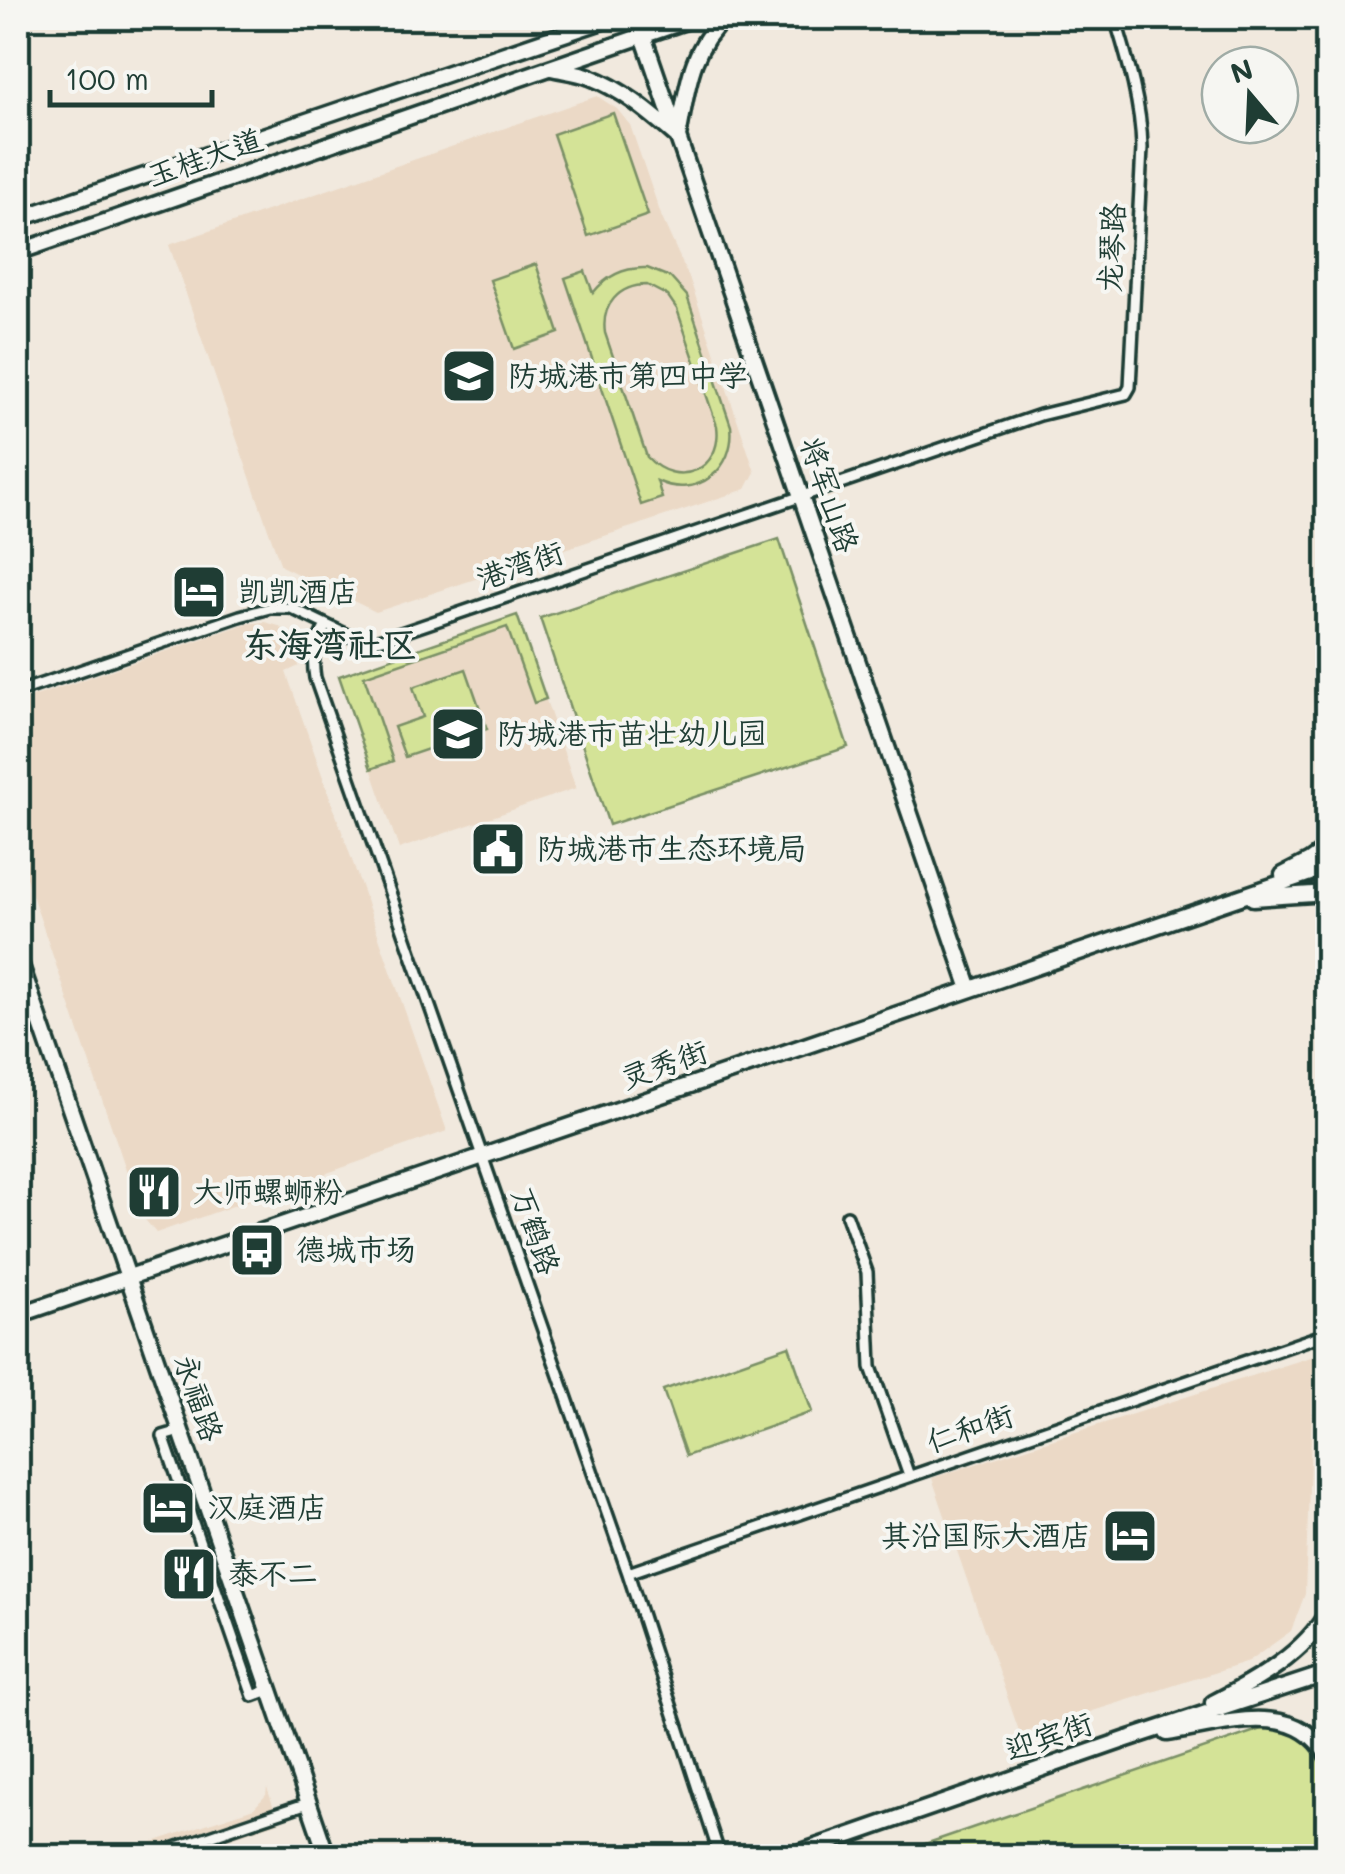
<svg xmlns="http://www.w3.org/2000/svg" width="1345" height="1874" viewBox="0 0 1345 1874" font-family="Mali,'LXGW WenKai TC',sans-serif">
	<style>
		.built { fill: #ebd9c6 }
		.green { fill: #d4e397; stroke: #7a9066; stroke-width: 2.5; fill-rule: evenodd }
		.lines { fill: none; stroke-linecap: round; stroke-linejoin: round }
		.street-casing { stroke: #1f3d34; stroke-width: 16 }
		.secondary-casing { stroke: #1f3d34; stroke-width: 21 }
		.street { stroke: #f6f6f2; stroke-width: 9 }
		.secondary { stroke: #f6f6f2; stroke-width: 14 }
		.labels { text-anchor: middle; stroke-width: 8; stroke-linejoin: round; paint-order: stroke }
		.street-label { font-size: 30px; fill: #1f3d34; stroke: #f6f6f2 }
		.poi-label { font-size: 30px; fill: #1f3d34; stroke: #f6f6f2; text-anchor: start }
		.quarter-label { font-size: 35px; font-weight: bold; fill: #1f3d34; stroke: #f6f6f2 }
	</style>
	<rect width="100%" height="100%" fill="#f1e9de"/>
	<filter id="ink" filterUnits="userSpaceOnUse"><feTurbulence type="fractalNoise" baseFrequency=".01" numOctaves="2"/><feDisplacementMap in="SourceGraphic" scale="20" xChannelSelector="R" yChannelSelector="G"/><feConvolveMatrix kernelMatrix="1 2 1 2 8 2 1 2 1" color-interpolation-filters="sRGB"/></filter>
	<g filter="url(#ink)">
		<!-- built -->
		<path class="built" d="M597,96L617,109L630,125L662,218L690,280L755,472L746,489L376,612L281,566L169,245Z
			M517,615L576,788L399,849L339,676Z
			M265,622L279,626L289,636L299,666L286,672L447,1131L156,1233L142,1216L18,854V702L245,624Z
			M1314,1356L1305,1594L1291,1631L1248,1662L1020,1734L932,1478Z
			M267,1788L279,1822L177,1856H111L254,1808L266,1795Z"/>
		<!-- green -->
		<path class="green" d="M613,113L648,215L588,236L553,134Z
			M536,264L559,333L514,349L490,280Z
			M647,268L670,277L687,296L731,426C736,469 697,500 657,481L662,498L641,505L565,278L585,271L593,293C607,275 624,267 647,268ZM647,285L668,296L677,309L717,426C723,470 677,490 647,457L605,333C601,305 619,285 647,285Z
			M779,539L848,747L609,825L540,618Z
			M517,615L546,699L534,703L507,627L364,676L393,761L371,769L339,676Z
			M466,669L487,729L405,757L394,727L423,717L413,687Z
			M789,1346L812,1412L686,1456L663,1390Z
			M1264,1728C1271,1729 1280,1728 1287,1731C1339,1747 1324,1816 1320,1856H890Z"/>
		<g class="lines">
			<!-- street casing -->
			<g class="street-casing">
				<path id="street" d="M326,625C315,646 311,654 315,678L628,1573L720,1856
					M18,692L240,616L270,608H291L358,640L369,642L386,638L1040,415L1126,394L1130,387L1142,148C1141,103 1128,61 1115,18
					M847,1216L867,1272L871,1367L909,1476
					M180,1431L163,1436L253,1696L269,1690
					M628,1573L1328,1333
					M151,1856L308,1803"/>
			</g>
			<!-- secondary casing -->
			<g class="secondary-casing">
				<path id="secondary" d="M637,18L970,989
					M551,68C564,71 578,72 590,77C624,90 651,114 678,137C687,92 689,49 725,18
					M18,219L611,18
					M18,252L694,18
					M1283,875L1310,861L1328,848
					M1253,898L1328,893
					M18,957L327,1856
					M18,1315L1328,867
					M1213,1703C1254,1682 1306,1653 1328,1611
					M1167,1733C1221,1725 1296,1698 1328,1757
					M790,1856L1127,1739L1328,1673"/>
			</g>
			<!-- street -->
			<use href="#street" class="street"/>
			<!-- secondary -->
			<use href="#secondary" class="secondary"/>
		</g>
	</g>
	<!-- icons -->
	<defs>
		<g id="school-square" transform="scale(2.875)"><rect x="-9" y="-9" width="18" height="18" rx="4" fill="#1f3d34" stroke="#f6f6f2"/><path d="M0-5L7-2L0 1L-7-2ZM-4 1L0 2.5L4 1V4Q0 6-4 4Z" fill="#fff"/></g>
		<g id="hotel-square" transform="scale(2.875)"><rect x="-9" y="-9" width="18" height="18" rx="4" fill="#1f3d34" stroke="#f6f6f2"/><path d="M-6-4.5h1.5V1H6V5H4.5V3h-9V5H-6ZM-4 0a1.8 1.8 0 1 1 3.6 0ZM.5 0V-2.5h3Q6-2.5 6 0Z" fill="#fff"/></g>
		<g id="civic-square" transform="scale(2.875)"><rect x="-9" y="-9" width="18" height="18" rx="4" fill="#1f3d34" stroke="#f6f6f2"/><path d="M-.6-6.5H3V-4.5H.6V-3L4-1V1h2V6H-6V1h2V-1L-.6-3ZM-1.2 2.5V6h2.4V2.5Z" fill="#fff"/></g>
		<g id="restaurant-square" transform="scale(2.875)"><rect x="-9" y="-9" width="18" height="18" rx="4" fill="#1f3d34" stroke="#f6f6f2"/><path d="M-5-6h1v4h1v-4h1v4h1v-4h1v5L-1.5 .5V6h-2V.5L-5-1ZM5-6V6H3V1.5H1.5Q1.5-4 5-6Z" fill="#fff"/></g>
		<g id="bus-square" transform="scale(2.875)"><rect x="-9" y="-9" width="18" height="18" rx="4" fill="#1f3d34" stroke="#f6f6f2"/><path d="M-5-6H5V4H4V6H2V4H-2V6H-4V4H-5ZM-3.5-4V0h7V-4ZM-3.5 1.2v1.5H-2V1.2ZM2 1.2v1.5H3.5V1.2Z" fill="#fff"/></g>
	</defs>
	<g fill-rule="evenodd">
		<use href="#school-square" x="469" y="376"/>
		<use href="#hotel-square" x="199" y="592"/>
		<use href="#school-square" x="458" y="734"/>
		<use href="#civic-square" x="498" y="849"/>
		<use href="#restaurant-square" x="154" y="1192"/>
		<use href="#bus-square" x="257" y="1250"/>
		<use href="#hotel-square" x="168" y="1508"/>
		<use href="#hotel-square" x="1130" y="1536"/>
		<use href="#restaurant-square" x="189" y="1574"/>
	</g>
	<g class="labels">
		<!-- street labels -->
		<g class="street-label">
			<text transform="translate(205 158) rotate(-19)" y="10">玉桂大道</text>
			<text transform="translate(1112 248) rotate(-87)" y="10">龙琴路</text>
			<text transform="translate(829 495) rotate(71)" y="10">将军山路</text>
			<text transform="translate(520 566) rotate(-19)" y="10">港湾街</text>
			<text transform="translate(664 1065) rotate(-19)" y="10">灵秀街</text>
			<text transform="translate(535 1231) rotate(71)" y="10">万鹤路</text>
			<text transform="translate(198 1398) rotate(71)" y="10">永福路</text>
			<text transform="translate(970 1429) rotate(-19)" y="10">仁和街</text>
			<text transform="translate(1049 1737) rotate(-19)" y="10">迎宾街</text>
		</g>
		<!-- poi labels -->
		<g class="poi-label">
			<text x="508" y="386">防城港市第四中学</text>
			<text x="238" y="602">凯凯酒店</text>
			<text x="497" y="744">防城港市苗壮幼儿园</text>
			<text x="537" y="859">防城港市生态环境局</text>
			<text x="193" y="1202">大师螺蛳粉</text>
			<text x="296" y="1260">德城市场</text>
			<text x="207" y="1518">汉庭酒店</text>
			<text x="1091" y="1546" text-anchor="end">其沿国际大酒店</text>
			<text x="228" y="1584">泰不二</text>
		</g>
		<!-- quarter labels -->
		<g class="quarter-label">
			<text x="330" y="657">东海湾社区</text>
		</g>
	</g>
	<!-- margin -->
	<rect width="1345" height="1874" fill="none" stroke="#f6f6f2" stroke-width="60"/>
	<rect x="30" y="30" width="1285" height="1814" fill="none" stroke="#1f3d34" stroke-width="4" filter="url(#ink)"/>
	<!-- north arrow -->
	<g transform="translate(1250 95) rotate(341)"><circle r="48" fill="#f6f6f2" stroke="#a0aca6" stroke-width="2.5"/>
	<path d="M0-8L18 38L0 25L-18 38Z" fill="#1f3d34"/>
	<text y="-15" font-size="28" font-weight="bold" text-anchor="middle" fill="#1f3d34">N</text>
	</g>
	<!-- scale -->
	<path d="M50 90v15h162v-15" fill="none" stroke="#1f3d34" stroke-width="5"/>
	<text x="65" y="90" font-size="30" fill="#1f3d34" stroke="#f6f6f2" stroke-width="8" paint-order="stroke">100 m</text>
</svg>
